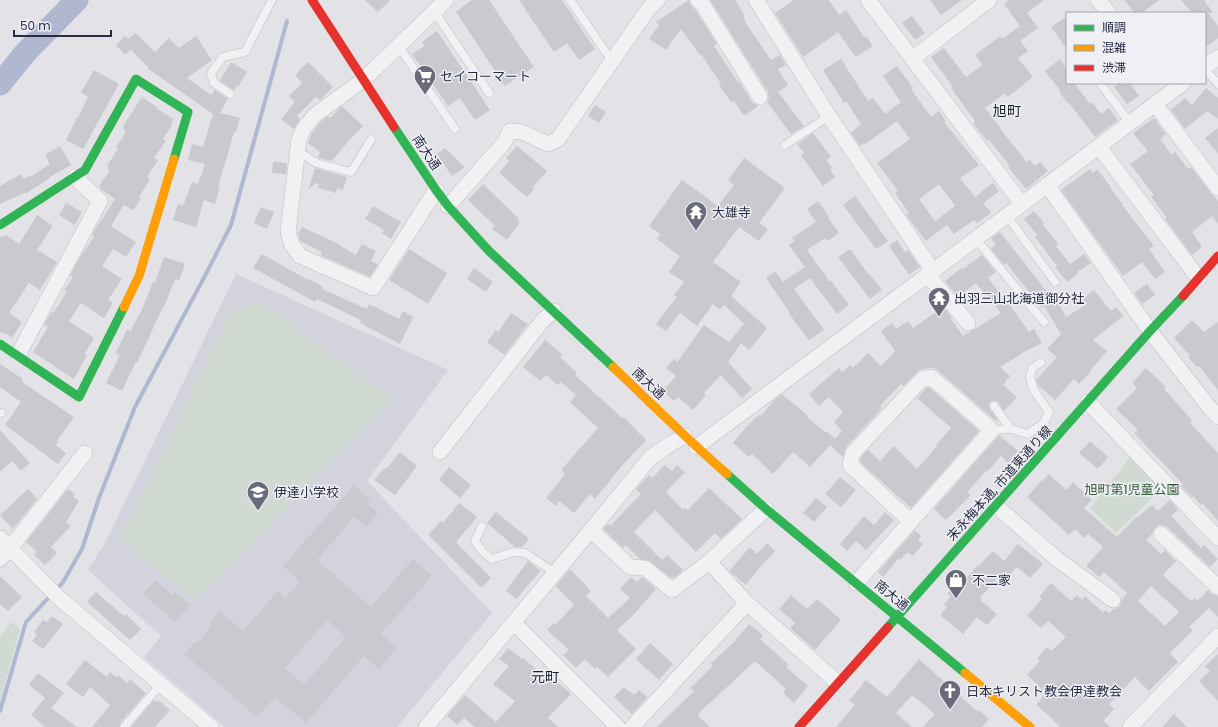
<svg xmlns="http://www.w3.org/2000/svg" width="1218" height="727" viewBox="0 0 1218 727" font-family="Poppins,'Noto Sans JP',sans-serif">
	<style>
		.built { fill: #d2d3dc }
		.green { fill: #d0d9d2 }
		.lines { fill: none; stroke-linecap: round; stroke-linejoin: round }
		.stream { stroke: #b0b8d1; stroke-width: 4 }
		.river { stroke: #b0b8d1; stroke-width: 23 }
		.building { fill: #c9c9cf; fill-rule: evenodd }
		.lane-casing { stroke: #bfbfc4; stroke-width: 9 }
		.street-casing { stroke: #bfbfc4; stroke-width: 16 }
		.lane { stroke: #f1f1f3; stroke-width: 8 }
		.street { stroke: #f1f1f3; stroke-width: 15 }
		.fast { stroke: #30b455; stroke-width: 9 }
		.slow { stroke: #ff9f0a; stroke-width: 9 }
		.jam { stroke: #e5322d; stroke-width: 9 }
		.labels { text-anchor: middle; stroke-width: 3; stroke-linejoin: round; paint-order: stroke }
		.poi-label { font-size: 13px; fill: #292b40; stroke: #eff0f6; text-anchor: start }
		.street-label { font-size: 13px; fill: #292b40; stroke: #eff0f6 }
		.park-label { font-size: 13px; fill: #365b38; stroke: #eff0f6 }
		.neighbourhood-label { font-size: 14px; fill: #1b1d30; stroke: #eff0f6 }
	</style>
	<rect width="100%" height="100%" fill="#e2e2e7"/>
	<!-- built -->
	<path class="built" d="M236,274L448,370L367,481L492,613L397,727H225L144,657L161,636L88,570L105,543Z"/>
	<!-- green -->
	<path class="green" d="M261,302L393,399L195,601L119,539L230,312Z
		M1132,455L1161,489L1116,533L1090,508Z
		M11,622L20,629L0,701V637Z"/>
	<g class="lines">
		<!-- stream -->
		<path class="stream" d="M56,590L63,582L82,549L99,498L135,407L207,272L231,225L287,21
			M0,711L26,622L51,595"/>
		<!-- river -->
		<path class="river" d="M0,84L26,52L77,0"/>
	</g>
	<!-- building -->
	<path class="building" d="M365,0H390L378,12Z
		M472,0H489L534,67L505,86L456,12Z
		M519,0H562L595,49L579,60L567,43L554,52Z
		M689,0L691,6L696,11L717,44L714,46L738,82L739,81L752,102L758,106L744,116L734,101L731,102L719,85L721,84L701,54L700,55L681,29L666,50L649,39L659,25L656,22Z
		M710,0H735L745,16L743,17L747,25L771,60L780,55L786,65L778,69L788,85L778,92L804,126L791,134L767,102L769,97L768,92Z
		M794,0H829L839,15L846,10L864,37L866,36L873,46L856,57L838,32L803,57L775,13Z
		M930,0H962L941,15Z
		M1009,0H1044L1027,13L1038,28L1020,41L1028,51L1018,58L1033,77L1008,97L1005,93L985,108L1001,129V130L1027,162L1030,160L1035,166L1040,162L1048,171L1026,189L1008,167L1010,166L988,139L987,141L973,123L975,121L951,88L953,87L931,57L944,48L966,77L983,65L975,55L1000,36L1002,39L1020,26L1004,4Z
		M1124,0H1159L1142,13H1135Z
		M1181,0H1204L1213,13H1208L1218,26V38L1205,48V13H1192Z
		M912,16L925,33L915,40L902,23Z
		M1067,16V49L1051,27Z
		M437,31L490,110L475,120L460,98L448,106L412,54L425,46L422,42Z
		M135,33L155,52L169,38L179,48L196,36L212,60L187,78L211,95L215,90L228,99L220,113L240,118L236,132H234L227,157L218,187H220L215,204L204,200L196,227L173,220L178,204L183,206L192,182L198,184L205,164L188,160L192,144L203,147L213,114L147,68L148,67L131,50L125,55L116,45L125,36L128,39Z
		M841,59L868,101L873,98L885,114L901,102L883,76L897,66L913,88L911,89L931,117L939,111L946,121L944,122L979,165L960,178L975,197L993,183L999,191L983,203L991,213L977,223L974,220L954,234L947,225L926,241L906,215L909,213L895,193L898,191L877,163L910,139L897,121L864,145L863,143L860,146L851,133L861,124L846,101L844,103L823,70ZM939,184L955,206L935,221L919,199Z
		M1060,59L1067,69V83H1074L1090,104L1092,102L1101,114L1109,108L1118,120L1095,137L1069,103L1068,104L1059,91L1060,90L1045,71Z
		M231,62L247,72L238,87L236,86L234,90L220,81Z
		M308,62L333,87L320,100L316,97L297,116L300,119L294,129L281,119L295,102L289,96L302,83L295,75Z
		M94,70L119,84L83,149L66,140L77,117L78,118L88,97L81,92Z
		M1120,83H1130L1139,96L1127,104L1114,87Z
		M1206,88L1218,98V119L1207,111L1185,129L1171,110L1185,98L1192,105Z
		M142,97L157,107L156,108L173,119L171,127L163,139L166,141L154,158L158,160L147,177L150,179L139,197L141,199L133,210L124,205L111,226L136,242L126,257L113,249L102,266L122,279L108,300L113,302L108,312L104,318L81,303L69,321L94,338L85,353L87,355L74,379L33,352L48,327L44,325L49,316L51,312L53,313L67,292L64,290L73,277L70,276L80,257L94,237L92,236L94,231L115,199L102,190L100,188L101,187L99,185L110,171L107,169L109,167L107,166L117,150L118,148L116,147L126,132L123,129L124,127L123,126Z
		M595,105L606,112L599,123L588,116Z
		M342,106L363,126L345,145L332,161L318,158L320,152L308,143L312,133L321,122L328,116L330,118Z
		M1154,118L1166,134L1160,139L1172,155L1175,152L1188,169L1191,167L1211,193L1218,201V224L1212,216L1192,232L1202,247L1192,255L1165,219L1167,218L1151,197L1154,195L1130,164L1148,151L1133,133Z
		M1218,128V154L1205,138Z
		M813,133L831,157L826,160L832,168L830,170L835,177L823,186L801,155L804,153L797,144Z
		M60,146L71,165L50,177V178L25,194L24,193L0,204V186L21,174L24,179L29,176L30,177L50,164L45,155Z
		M517,146L547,171L533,187L535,188L527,197L499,173L509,161L506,158Z
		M445,148L465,167L452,176L437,154Z
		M744,158L785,188L759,223L768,229L759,241L739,227L713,262L741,282L731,296L767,328L749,350L741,343L728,362L752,389L742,398L721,375L704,393L706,395L693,410L678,397L674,401L663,391L676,376L666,368L674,359L677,362L704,325L729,342L744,324L724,305L720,310L713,304L697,326L680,313L666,331L656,324L677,297L674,295L684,282L669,272L680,256L657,239L660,234L649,226L682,180L718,206L734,185L728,180Z
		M273,162L287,163L286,174L272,173Z
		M315,168L347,177L343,190L337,188L336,193L318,188L319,184L315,183L308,191Z
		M1090,169L1093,173L1097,169L1111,187L1110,188L1123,204L1122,205L1154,246L1149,249L1165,272L1155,279L1142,262L1123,276L1061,190Z
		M483,184L519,219L518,221L520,222L507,240L492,229L495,226L468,200Z
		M855,196L888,241L876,249L843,205Z
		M818,201L829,217L828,218L839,233L828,241L825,238L807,250L830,282L831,281L849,305L837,314L810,278L794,289L824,330L809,340L789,314L790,313L766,278L775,271L783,282L805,267L789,245L795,241L792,238L816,222L807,209Z
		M66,203L82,212L75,225L59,215Z
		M373,206L401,222L391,239L382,233L384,230L365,219Z
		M261,207L274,212L267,229L254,223Z
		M1034,211L1044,223L1043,225L1058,244L1056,246L1070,264L1084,254L1091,263L1077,272L1078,274L1067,282L1055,267L1057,266L1035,237L1037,235L1024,219Z
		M37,215L53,226L37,250L57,262L40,290L29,283L9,313L22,322L12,338L6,334L0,332V237L6,235L19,244Z
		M302,227L334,242L356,255L362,244L376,251L371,261L378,264L370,277L320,255L322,252L300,241L298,234Z
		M1000,232L1055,302L1057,301L1066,317L1087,304L1083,299L1094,290L1111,311L1116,307L1123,316L1093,340L1107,351L1091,370V371L1079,384L1074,379L1055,400L1038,385L1036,380L1057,357L1047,349L1061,334L1044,306L1042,308L1006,263L1004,265L991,249L996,245L991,238Z
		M897,240L905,252L908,250L920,267L909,275L889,246Z
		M409,249L447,273L428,304L389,280Z
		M850,249L869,275H870L882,290L870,299L838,257Z
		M262,254L308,280L309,279L323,287L322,289L367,309L369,304L399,319L403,311L413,317L400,344L360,323L361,320L317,299L315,302L253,268Z
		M982,255L996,272L988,278L1012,308L1029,332L1034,329L1042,343L1020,354V355L1000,367L1010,376L1003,385L1017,397L1004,411L997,401H994L990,402L989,407L997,419L996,421L937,370L934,368H929L920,370L916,373L903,386L901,384L880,406L882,408L846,447L843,457L830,445L810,467L793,452L773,474L752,454L749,457L733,443L747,426L760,414L761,416L775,399L782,394L808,416L807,417L825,432L826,431L835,439L842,431L834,422L843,412L829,397L819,406L809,394L839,368L842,372L850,365L853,368L868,353L881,366L895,351L881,331L892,323L896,329L908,321L913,328L943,307L952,317L950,318L963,336L1001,313L976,283L958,297L945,281L962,268L963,269Z
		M164,257L185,264L179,281L175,279L164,307H163L137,363L136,362L122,391L106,383L120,355L116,353L127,329L131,331L139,314H140L153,282L155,283Z
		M474,268L493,282L486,292L467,279Z
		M1147,284L1155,295L1142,304L1134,293Z
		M511,313L528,324L505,354H503L487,342L496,330L498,332Z
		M1192,320L1204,332L1218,322V390L1199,366L1197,367L1188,357L1190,356L1174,338Z
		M545,340L562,354L560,357L577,373L575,375L622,418L624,417L632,426L646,440L620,468L595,499L590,494L574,513L559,501L556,506L546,498L565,474L561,470L598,428L570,402L576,395L561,382L558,385L546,375L540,381L523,367Z
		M0,364L23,379L22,381L25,384L74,417L57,441L58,442L56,445L66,453L58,464L5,425L21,402L0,387Z
		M1146,368L1166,387L1164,389L1192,420L1190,423L1218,453V521L1202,503L1201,505L1193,496L1192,497L1181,486L1183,484L1134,433L1138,430L1116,409L1137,388L1132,383Z
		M927,387H929L979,431L911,508L860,462L861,457L868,450L880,461L894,446L917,469L937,446L936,445L951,428L917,398Z
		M0,430L30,463L21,471L12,461L0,472Z
		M999,435L1018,451L1008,463L1001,456L988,471L987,470L967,492L971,495L946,520L934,509Z
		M1090,441L1108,457L1098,469L1079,453Z
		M400,452L417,466L395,495L374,480L384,468L386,469Z
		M665,465L672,471L677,465L685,472L666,492L683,510L685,508L688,510L709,488L742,519L721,539L715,533L696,552L655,510L634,532L662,560L667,555L683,570L674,578L672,576L671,578L650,561L640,559L626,545L623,548L603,529L608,524L610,526L641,494L636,489L649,475L652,478Z
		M449,467L471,485L460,498L439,480Z
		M1049,474L1066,490L1073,482L1092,500L1084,508L1117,537L1137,516L1138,517L1152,505L1158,511L1170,500L1178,510L1171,516L1201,548L1204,545L1218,559L1210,567L1167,527L1163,525H1159L1155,528L1152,534L1146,540L1161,554L1165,550L1176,561L1163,575L1191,601L1195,598L1197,601L1208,590L1212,594L1218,596V617L1209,608L1189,627L1193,630L1170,653L1178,662L1149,691L1135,677L1109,704L1114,709L1103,721L1110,727H1060L1052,719H1053L1036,705L1046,693L1027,675L1040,661L1037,658L1047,647L1051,651L1066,637L1048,621L1041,628L1027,616L1042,599L1039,597L1051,583L1071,601L1077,595L1082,600L1085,596L1103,612L1106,610L1109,613L1113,609L1117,608L1120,606L1122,599L1127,593L1104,572L1099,577L1086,566L1103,547L1088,534L1084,538L1075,529L1069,535L1027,497L1042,480V481ZM1151,586L1179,612L1165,626L1138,601Z
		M840,477L856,490L841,507L825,494Z
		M354,485L370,499L367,503L378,513L366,527L354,517L317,560L371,607L413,559L432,576L381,634L397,648L379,669L364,656L306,723L275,697L257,717L184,654L196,641L198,642L212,625L209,623L219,611L243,631L278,591L285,598L300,581L283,566ZM327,620L346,637L304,685L285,668Z
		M28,489L37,499L13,529L0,515Z
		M68,489L75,494L73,497L79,501L66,522L71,526L51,547L57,553L45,565L34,555L37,552L26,542Z
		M816,498L827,507L814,522L803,513Z
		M459,503L477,517L456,542L491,578L481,588L474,580L428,535L441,521L443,523Z
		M496,512L529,539L522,547H515L487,523Z
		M885,512L894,520L866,550L856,541L847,551L840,544L864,516L874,525Z
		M915,530L921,536L918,540L923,544L913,556L908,552L900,560L899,558L883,577L878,572Z
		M767,543L775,551L756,572L746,585L729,571L750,547L757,554Z
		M1018,544L1043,564L1030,578L1017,567L1004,581L999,576L980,598L982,600L981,601L997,614L987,625L977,617L963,634L940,615L947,607L944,605L951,596L947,594L961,577L965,580L978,565L979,566L993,551L1004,561Z
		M528,561L540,571L533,580H532L517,599L506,591Z
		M570,569L591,591L586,596L608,618L630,598L620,589L631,577L637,582L642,577L656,589L633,615L617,630L636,649L608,677L597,667L595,669L585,659L576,668L563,655L569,650L547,630L554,623L556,624L574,605L556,586Z
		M0,576L22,597L8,611L0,604Z
		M156,580L172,595L175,592L190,605L175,622L143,594Z
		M96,592L124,616L126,614L141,629L130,640L87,602Z
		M791,595L807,609L817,599L841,620L815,650L790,628L795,623L779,609Z
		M52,616L63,624L43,649L32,641L37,635L34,632L43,620L47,622Z
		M749,624L763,635L760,639L789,665L786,667L808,686L794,703L783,693L786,689L755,661L699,713L700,714L698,716L710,727H657L694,691L690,688L713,666L711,663L734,642Z
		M650,643L673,664L659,680L636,659Z
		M508,648L522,659L523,658L549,680L552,677L571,694L548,718L558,727H475L464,718L457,725L447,716L465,695L496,722L515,701L493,684L509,666L499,659Z
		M1218,654V701L1199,681L1210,671L1205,666Z
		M919,659L978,712L979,710L989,719L982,727H923L935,714L912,695L896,713L912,727H836L855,705L849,701L866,680L887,697Z
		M85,660L107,677L110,672L116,677L118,675L127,683L130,679L146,693L120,723L119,727H92L110,705L90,687L83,697L66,684Z
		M38,673L64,693L51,708L77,727H45L31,715L45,698L29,685Z
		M624,687L634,695L639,690L647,697L632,714L614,697Z
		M154,700L156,702L158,700L170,710L155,727H131Z
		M1174,714L1187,727H1162Z"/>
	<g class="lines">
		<!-- lane casing -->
		<g class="lane-casing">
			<path id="lane" d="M570,0L612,61
				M434,11L489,93
				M398,45L455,129
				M1205,69L1218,84
				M1100,83L1130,123
				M230,94L214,83L211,73L223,57L245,52L272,0
				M785,145L829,116
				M297,150L316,163L351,172L371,140
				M1007,216L1055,282
				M976,239L1044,322
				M994,406L1011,429
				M0,413H1
				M992,430L1011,429L1028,434L1044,423L1049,412L1033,389L1030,377L1033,367L1041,363
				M482,526L475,541L482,551L492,559L514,552L525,553L555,573
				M124,727L161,684"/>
		</g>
		<!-- street casing -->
		<g class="street-casing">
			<path id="street" d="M698,0L703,5L760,97
				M756,0L829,116L933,271
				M868,0L1022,204
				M1098,0L1109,13
				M912,59L989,0
				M1205,67L1218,57
				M1155,104L1218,188
				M1099,147L1199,279
				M1047,185L1150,331L1209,407L1218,417
				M436,190L373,288L300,256L292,245L288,232L299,139L304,128L315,115L363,80L446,0
				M448,206L504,143L510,131L522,132L548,144L558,139L649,8L658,0
				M928,275L968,323
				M18,355L100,201L75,177
				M1088,402L1218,538
				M696,447L933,271L1183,83
				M440,452L543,320L554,311
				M996,506L1057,559L1113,600
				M591,530L630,567L645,568L672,590L709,562
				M1161,534L1218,587
				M0,538L58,597L211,727
				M0,559L10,548L85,453
				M856,583L992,430L931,377L922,379L853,453L850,465L911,522
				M747,603L709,562L766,509
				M514,623L618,727
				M426,727L591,530L650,458L670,444L685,436
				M632,727L747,603L838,683
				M1130,727L1218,636"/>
		</g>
		<!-- lane -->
		<use href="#lane" class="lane"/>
		<!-- street -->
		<use href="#street" class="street"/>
		<!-- fast -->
		<path class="fast" d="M394,127L436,190L448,206L489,251L613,367
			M0,225L85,170L136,79L188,112L174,159
			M0,344L79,397L124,307
			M727,474L766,509L965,673
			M888,627L1150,331L1183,296"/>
		<!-- slow -->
		<path class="slow" d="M124,307L139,276L174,159
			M613,367C651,403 688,440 727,474
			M965,673L1030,727"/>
		<!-- jam -->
		<path class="jam" d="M312,0L394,127
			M1183,296L1218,256
			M799,727L888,627"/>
	</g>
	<!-- icons -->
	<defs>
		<g id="supermarket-pin" transform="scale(1.15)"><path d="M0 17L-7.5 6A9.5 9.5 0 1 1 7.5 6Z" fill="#6a6b7a" stroke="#eff0f6"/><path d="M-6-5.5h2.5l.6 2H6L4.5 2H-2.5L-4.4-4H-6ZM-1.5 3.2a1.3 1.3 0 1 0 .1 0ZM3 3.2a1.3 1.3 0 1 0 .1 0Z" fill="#fff"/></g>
		<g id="temple-pin" transform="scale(1.15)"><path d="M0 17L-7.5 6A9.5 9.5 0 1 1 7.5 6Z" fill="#6a6b7a" stroke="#eff0f6"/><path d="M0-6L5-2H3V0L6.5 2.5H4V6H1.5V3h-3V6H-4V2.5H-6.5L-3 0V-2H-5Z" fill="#fff"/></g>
		<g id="school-pin" transform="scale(1.15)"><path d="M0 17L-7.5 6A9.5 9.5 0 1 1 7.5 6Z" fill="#6a6b7a" stroke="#eff0f6"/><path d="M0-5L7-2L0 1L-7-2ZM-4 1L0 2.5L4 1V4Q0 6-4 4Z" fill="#fff"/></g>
		<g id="shop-pin" transform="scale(1.15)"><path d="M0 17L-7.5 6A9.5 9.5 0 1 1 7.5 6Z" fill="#6a6b7a" stroke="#eff0f6"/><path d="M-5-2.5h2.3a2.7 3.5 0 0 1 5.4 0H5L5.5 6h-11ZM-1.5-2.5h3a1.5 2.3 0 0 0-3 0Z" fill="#fff"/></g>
		<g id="church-pin" transform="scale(1.15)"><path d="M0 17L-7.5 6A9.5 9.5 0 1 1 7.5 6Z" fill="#6a6b7a" stroke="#eff0f6"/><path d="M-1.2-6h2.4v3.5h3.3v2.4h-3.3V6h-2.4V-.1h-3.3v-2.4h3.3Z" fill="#fff"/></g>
	</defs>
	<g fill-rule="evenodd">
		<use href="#supermarket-pin" x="425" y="76"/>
		<use href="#temple-pin" x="696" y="212"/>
		<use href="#temple-pin" x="939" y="298"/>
		<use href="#school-pin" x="258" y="492"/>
		<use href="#shop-pin" x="956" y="580"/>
		<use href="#church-pin" x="950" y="691"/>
	</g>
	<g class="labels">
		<!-- poi labels -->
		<g class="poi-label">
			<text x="440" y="81">セイコーマート</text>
			<text x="712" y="217">大雄寺</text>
			<text x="954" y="303">出羽三山北海道御分社</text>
			<text x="274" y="497">伊達小学校</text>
			<text x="972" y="585">不二家</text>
			<text x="966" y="696">日本キリスト教会伊達教会</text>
		</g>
		<!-- street labels -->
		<g class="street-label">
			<text transform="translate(427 152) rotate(56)" y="5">南大通</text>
			<text transform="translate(649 383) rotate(43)" y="5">南大通</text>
			<text transform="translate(999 483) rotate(-48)" y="5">末永梅本通, 市道東通り線</text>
			<text transform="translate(892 595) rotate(39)" y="5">南大通</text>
		</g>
		<!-- park labels -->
		<g class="park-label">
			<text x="1132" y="494">旭町第1児童公園</text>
		</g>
		<!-- neighbourhood labels -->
		<g class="neighbourhood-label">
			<text x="1007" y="116">旭町</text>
			<text x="545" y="682">元町</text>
		</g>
	</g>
	<!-- legend -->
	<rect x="1066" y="12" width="140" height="72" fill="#eff0f6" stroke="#a0a1ad"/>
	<rect x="1074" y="25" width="20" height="6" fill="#30b455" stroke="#a0a1ad"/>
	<text x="1102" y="32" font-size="12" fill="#292b40">順調</text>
	<rect x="1074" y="45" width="20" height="6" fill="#ff9f0a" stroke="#a0a1ad"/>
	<text x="1102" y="52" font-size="12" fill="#292b40">混雑</text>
	<rect x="1074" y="65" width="20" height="6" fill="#e5322d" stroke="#a0a1ad"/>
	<text x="1102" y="72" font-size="12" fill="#292b40">渋滞</text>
	<!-- scale -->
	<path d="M14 30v6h97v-6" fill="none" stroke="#292b40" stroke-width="2"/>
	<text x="20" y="30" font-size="12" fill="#292b40" stroke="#eff0f6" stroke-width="3" paint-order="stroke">50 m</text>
</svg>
